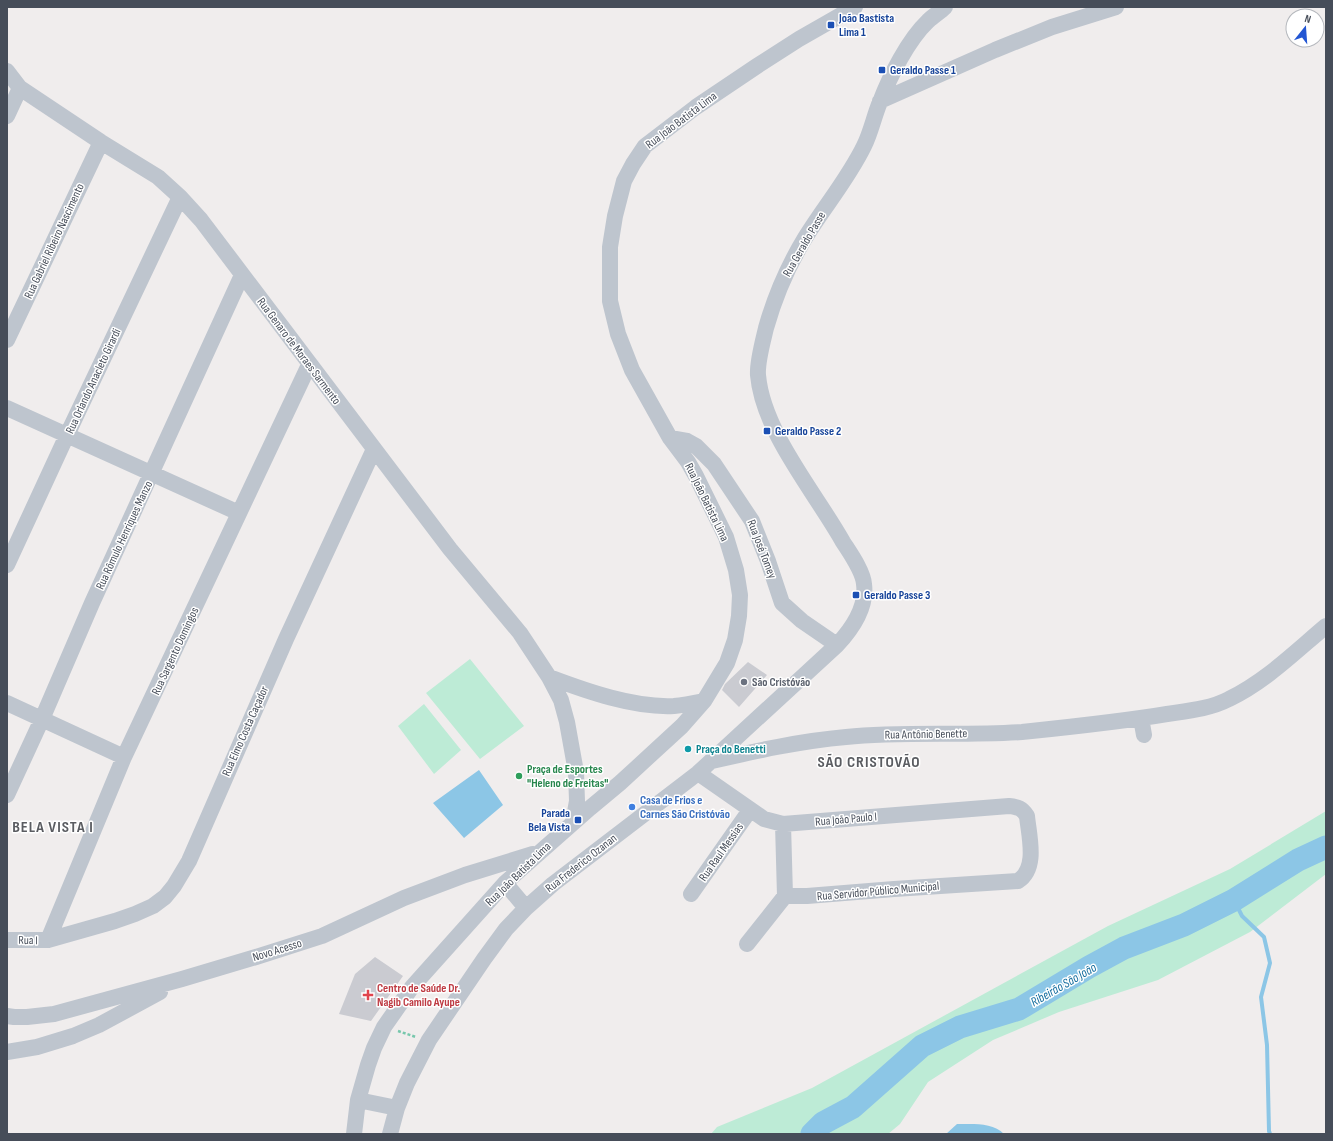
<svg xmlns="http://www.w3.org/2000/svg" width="1333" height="1141" viewBox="0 0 1333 1141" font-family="'Sofia Sans Condensed',sans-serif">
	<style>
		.green { fill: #bdebd6 }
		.water { fill: #8cc6e6 }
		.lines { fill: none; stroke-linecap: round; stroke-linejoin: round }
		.stream { stroke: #8cc6e6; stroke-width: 4 }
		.river { stroke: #8cc6e6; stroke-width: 23 }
		.building { fill: #cacbd1 }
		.path { stroke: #77c7ac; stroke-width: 2.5; stroke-dasharray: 3 2; stroke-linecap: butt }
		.minor { stroke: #bec5ce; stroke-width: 16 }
		.transit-dot { fill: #1a4fb4; stroke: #fff; stroke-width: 1.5 }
		.worship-dot { fill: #6b7280; stroke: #fff; stroke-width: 1.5 }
		.culture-dot { fill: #0f9aa8; stroke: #fff; stroke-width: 1.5 }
		.leisure-dot { fill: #2e9e5b; stroke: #fff; stroke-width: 1.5 }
		.shop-dot { fill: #3f7fe0; stroke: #fff; stroke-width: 1.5 }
		.health-dot { fill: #e0444e; stroke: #fff; stroke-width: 1.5 }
		.labels { text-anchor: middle; stroke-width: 3; stroke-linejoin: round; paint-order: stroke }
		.transit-label { font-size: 12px; font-weight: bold; fill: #164399; stroke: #fff; text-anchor: start }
		.street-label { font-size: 12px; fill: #464d59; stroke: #fff }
		.worship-label { font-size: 12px; font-weight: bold; fill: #5b616d; stroke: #fff; text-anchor: start }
		.culture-label { font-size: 12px; font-weight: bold; fill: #0d838f; stroke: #fff; text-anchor: start }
		.leisure-label { font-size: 12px; font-weight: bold; fill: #27864d; stroke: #fff; text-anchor: start }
		.shop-label { font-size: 12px; font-weight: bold; fill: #366cbe; stroke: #fff; text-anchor: start }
		.health-label { font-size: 12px; font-weight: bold; fill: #be3a42; stroke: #fff; text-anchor: start }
		.water-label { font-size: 13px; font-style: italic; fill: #146d9e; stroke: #fff }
		.district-label { font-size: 16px; font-weight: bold; letter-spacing: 1px; fill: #5a5c61; stroke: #fff }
	</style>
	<rect width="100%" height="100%" fill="#f0eded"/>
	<!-- green -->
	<path class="green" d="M470,659L524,726L480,759L426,693Z
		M424,704L461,750L434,774L398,726Z
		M1326,811V874L1250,932L1158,980L1059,1012L993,1040L928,1082L900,1124L888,1134H711L717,1127L812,1088L1108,926L1230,869Z"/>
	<!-- water -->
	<path class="water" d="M479,770L503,805L464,838L433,803Z
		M957,1124C972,1124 993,1122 1004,1134H946Z"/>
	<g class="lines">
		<!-- stream -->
		<path class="stream" d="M1234,900L1242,916L1264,937L1270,963L1261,997L1267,1045L1269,1131L1270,1134"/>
		<!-- river -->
		<path class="river" d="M812,1134L823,1123L853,1107L922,1046L960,1027L1019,1009L1089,967L1124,948L1184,925L1234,900L1298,860L1326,847"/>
	</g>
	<!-- building -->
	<path class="building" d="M748,662L767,675L739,707L722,690L725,684Z
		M375,957L403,976L371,1021L339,1014L355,974Z"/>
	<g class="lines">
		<!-- path -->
		<path class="path" d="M398,1031L416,1037"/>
		<!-- minor -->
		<path class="minor" d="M7,71L20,88L101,142L158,177L180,197L201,220L450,549L520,633L549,677L561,700L567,722L576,772L577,801L573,823
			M880,101L995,50L1052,27L1116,7
			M7,116L20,88
			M7,340L101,142
			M7,408L239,513
			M670,438L687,441L696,446L714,464L752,521L768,561L782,603L802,621L837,645
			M7,565L67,435L180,197
			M549,677C586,691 634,708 674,706C684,705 694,703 704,701
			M7,703L124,757
			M1141,718L1144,735
			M712,761C756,751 800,741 846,737C904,731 963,736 1022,732C1070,727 1119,722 1167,714C1187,711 1210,709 1229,699C1266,681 1295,652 1326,626
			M698,773L764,819L783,824L1009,806C1018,807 1022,808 1027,816C1029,837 1038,868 1018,881L894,889L807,896H785L783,824
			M7,795L42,719L92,603L242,275
			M505,883L526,908
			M691,894L750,810
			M7,940H48L115,921L135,914L153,906L165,897L174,886L189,861L286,639L374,449
			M48,940L124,757L309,365
			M747,944L785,896
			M7,1016L14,1017H27L54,1014L182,979L256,957L322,936L404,898L465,875L533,854
			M7,1052L37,1047L73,1036L99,1025L160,992
			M358,1100L397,1108
			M354,1134L358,1100L368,1065L374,1048L384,1027L412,987L505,883L590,808L620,783L682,726L704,701L727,663L735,640L739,616L740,595L736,570L726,537L696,476L688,462L670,438L632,370L618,334L610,301V247L615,216L624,181L633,164L645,146L696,107L757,66L799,39L855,7
			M390,1134L397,1108L407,1083L429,1040L484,959L506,929L526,908L553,884L698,773L837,645C852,629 867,607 864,584C863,571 850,553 843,542C815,492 763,432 758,375C757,362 763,341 766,328C775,296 788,266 805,238C824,207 848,179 864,146C871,132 874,116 880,102C890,76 908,40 928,21C933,16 940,12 945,7"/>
	</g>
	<!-- markers -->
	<g class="transit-dot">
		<rect x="827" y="21" width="8" height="8" rx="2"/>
		<rect x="878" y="66" width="8" height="8" rx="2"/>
		<rect x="763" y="427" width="8" height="8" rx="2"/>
		<rect x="852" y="591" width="8" height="8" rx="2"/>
		<rect x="574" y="816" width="8" height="8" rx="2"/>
	</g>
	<circle class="worship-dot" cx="744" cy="682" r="4"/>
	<circle class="culture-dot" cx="688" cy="749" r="4"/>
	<circle class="leisure-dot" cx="519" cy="776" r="4"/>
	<circle class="shop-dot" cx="632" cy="807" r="4"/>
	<path class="health-dot" d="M366 989h4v4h4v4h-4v4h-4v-4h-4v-4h4z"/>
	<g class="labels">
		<!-- transit labels -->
		<g class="transit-label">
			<text x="839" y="22">João Bastista<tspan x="839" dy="14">Lima 1</tspan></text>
			<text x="890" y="74">Geraldo Passe 1</text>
			<text x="775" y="435">Geraldo Passe 2</text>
			<text x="864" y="599">Geraldo Passe 3</text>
			<text x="570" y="817" text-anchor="end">Parada<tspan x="570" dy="14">Bela Vista</tspan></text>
		</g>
		<!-- street labels -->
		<g class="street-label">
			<text transform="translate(681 120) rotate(-37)" y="4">Rua João Batista Lima</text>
			<text transform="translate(54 241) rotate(-65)" y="4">Rua Gabriel Ribeiro Nascimento</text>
			<text transform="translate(804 244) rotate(-60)" y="4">Rua Geraldo Passe</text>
			<text transform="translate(299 351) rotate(53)" y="4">Rua Genaro de Moraes Sarmento</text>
			<text transform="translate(93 381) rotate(-65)" y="4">Rua Orlando Anacleto Girardi</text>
			<text transform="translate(707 502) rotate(64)" y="4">Rua João Batista Lima</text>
			<text transform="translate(124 535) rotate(-65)" y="4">Rua Rômulo Henriques Manzo</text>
			<text transform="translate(762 549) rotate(69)" y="4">Rua José Tomey</text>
			<text transform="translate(175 651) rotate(-65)" y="4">Rua Sargento Domingos</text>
			<text transform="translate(245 731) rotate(-66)" y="4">Rua Elmo Costa Caçador</text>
			<text transform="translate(926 734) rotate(-1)" y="4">Rua Antônio Benette</text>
			<text transform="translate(846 819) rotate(-5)" y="4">Rua João Paulo I</text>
			<text transform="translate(721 852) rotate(-55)" y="4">Rua Raul Messias</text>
			<text transform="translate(581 863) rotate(-38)" y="4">Rua Frederico Ozanan</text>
			<text transform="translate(518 874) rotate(-44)" y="4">Rua João Batista Lima</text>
			<text transform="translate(878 891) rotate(-5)" y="4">Rua Servidor Público Municipal</text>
			<text transform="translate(28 940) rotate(1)" y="4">Rua I</text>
			<text transform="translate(277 950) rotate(-17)" y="4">Novo Acesso</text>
		</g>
		<!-- worship labels -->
		<g class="worship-label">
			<text x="752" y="686">São Cristóvão</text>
		</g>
		<!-- culture labels -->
		<g class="culture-label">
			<text x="696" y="753">Praça do Benetti</text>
		</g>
		<!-- leisure labels -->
		<g class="leisure-label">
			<text x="527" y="773">Praça de Esportes<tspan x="527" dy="14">"Heleno de Freitas"</tspan></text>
		</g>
		<!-- shop labels -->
		<g class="shop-label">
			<text x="640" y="804">Casa de Frios e<tspan x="640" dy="14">Carnes São Cristóvão</tspan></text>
		</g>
		<!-- health labels -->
		<g class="health-label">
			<text x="377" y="992">Centro de Saúde Dr.<tspan x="377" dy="14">Nagib Camilo Ayupe</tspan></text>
		</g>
		<!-- water labels -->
		<g class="water-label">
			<text transform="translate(1063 984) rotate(-30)" y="5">Ribeirão São João</text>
		</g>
		<!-- district labels -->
		<g class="district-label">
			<text x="869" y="767">SÃO CRISTOVÃO</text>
			<text x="53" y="832">BELA VISTA I</text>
		</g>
	</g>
	<!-- border -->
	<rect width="1333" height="1141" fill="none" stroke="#464d59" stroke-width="16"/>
	<!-- north arrow -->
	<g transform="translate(1305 28) rotate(17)"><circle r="19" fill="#ffffff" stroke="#b5b8bd"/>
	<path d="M0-3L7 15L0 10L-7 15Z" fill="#2356d3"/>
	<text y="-6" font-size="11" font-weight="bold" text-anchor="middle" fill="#464d59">N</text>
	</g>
</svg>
